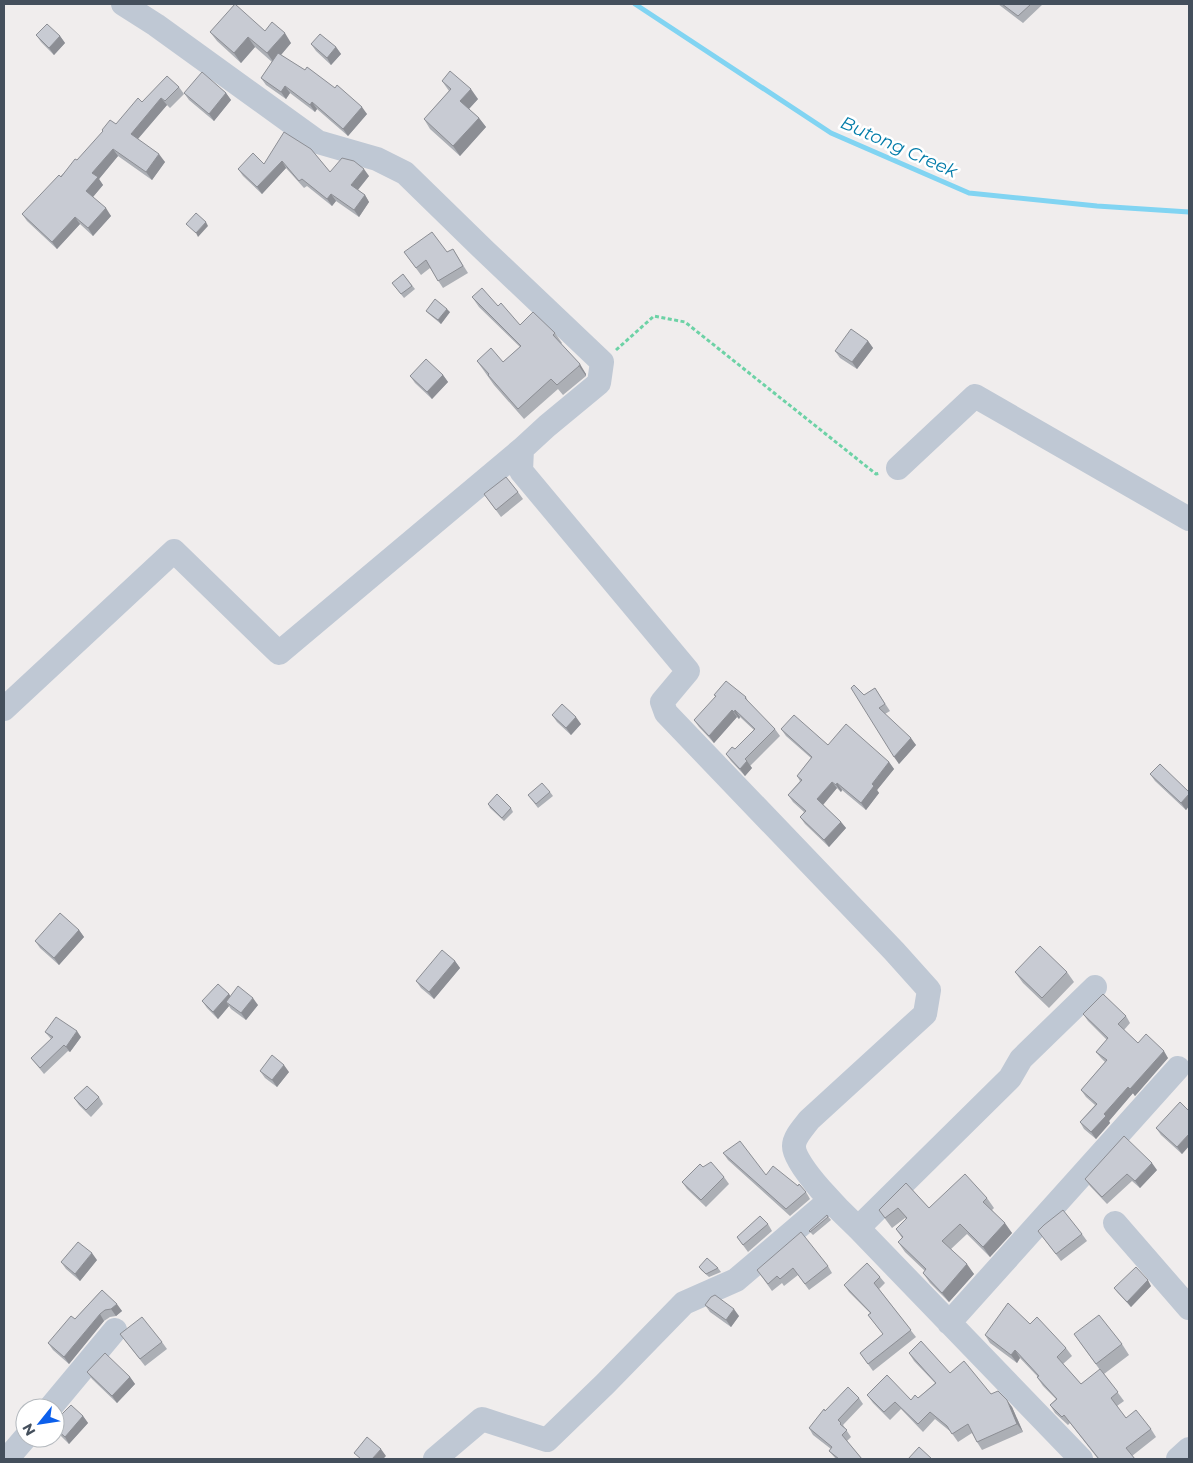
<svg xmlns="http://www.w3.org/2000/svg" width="1193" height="1463" viewBox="0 0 1193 1463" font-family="Montserrat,sans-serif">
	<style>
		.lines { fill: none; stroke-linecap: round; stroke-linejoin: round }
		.stream { stroke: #81d4f2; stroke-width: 5 }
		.path { stroke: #6dd2a6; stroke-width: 3; stroke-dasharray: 4 2.5; stroke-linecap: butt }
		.minor { stroke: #bfc8d4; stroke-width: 24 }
		.wall { fill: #acafb5 }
		.shaded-wall { fill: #8c8e94 }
		.building { fill: #c8cbd3; stroke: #8c8e94 }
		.labels { text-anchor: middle; stroke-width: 5; stroke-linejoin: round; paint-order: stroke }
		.water-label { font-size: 18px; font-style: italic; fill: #037ca9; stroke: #fff }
	</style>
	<rect width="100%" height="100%" fill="#f0eded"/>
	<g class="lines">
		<!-- stream -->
		<path class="stream" d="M635,4L831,133L969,193L1097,206L1189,212"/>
		<!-- path -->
		<path class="path" d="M616,350L654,316L685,322L876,474L880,473"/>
		<!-- minor -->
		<path class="minor" d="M123,4L156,25L318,142L377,159L405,173L485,251L602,362L599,383L547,426L522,449L521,471L688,671L662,702L666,713L894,951L929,990L925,1014L809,1120C804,1127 794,1137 794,1146C793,1165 844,1215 858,1228L1081,1459
			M898,468L975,396L1189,519
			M4,709L174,551L279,653L522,449
			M1115,1223L1189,1308
			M858,1228L1010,1078L1021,1059L1095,987
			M949,1323L1178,1068
			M50,1408L115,1330
			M7,1459L25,1438
			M435,1459L482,1419L547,1440L605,1384L684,1303L736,1280L829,1201
			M1178,1459L1189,1449"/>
	</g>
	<!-- wall -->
	<path class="wall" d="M998,4H1043L1023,23Z
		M265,31L291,43L281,55L367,114L348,136L317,109L315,112L290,93L286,99L266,85L261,78L272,62L255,47L241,63L217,41L210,32Z
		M36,35L60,36L65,43L54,55L41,42Z
		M311,44L336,47L341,54L331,65L316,51Z
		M442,81L478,99L469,109L479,118L486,127L460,156L430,129L424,119L449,91Z
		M179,87L184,94L170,108L167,105L138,139L165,162L152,180L118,156L99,179L103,185L93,197L111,216L93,236L80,224L57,249L27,221L22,214L77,160L116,124L142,102Z
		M184,93H226L231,100L214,121L189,100Z
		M311,149L330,172L369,176L358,190L365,195L369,202L359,217L336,201L332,206L307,186L304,188L286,168L262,194L243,176L238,169L264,164Z
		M453,249L468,273L443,288L430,268L421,275L404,252H447Z
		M403,274L415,289L404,298L392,283Z
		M472,297L498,306L520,325L555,333L562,343L561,344L586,374V376L563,395L558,389L524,419L494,385L477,361L503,362L520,347L479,307Z
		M426,311L450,312L441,324L429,314Z
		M868,341L873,348L857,369L840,358L835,351Z
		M443,375L448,382L432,399L415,383L410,376Z
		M518,492L523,499L501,517L484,494Z
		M875,688L890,711L885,714L916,745L899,764L864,695Z
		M746,697L749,703L775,729L780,736L750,766L752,768L745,776L731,761L726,754L735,749L754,730L740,717L739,719L737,717L714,743L699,727L694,720Z
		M552,715L581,724L571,735L557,722Z
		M781,729L828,745L889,762L894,769L877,790L879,793L866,810L842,790L841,792L837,788L823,805L841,822L846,828L829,847L805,824L800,817L804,812L793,802L788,795L800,781L797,776L811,758L786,736Z
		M1150,774L1189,792V806L1186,810L1155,781Z
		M550,792L553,796L538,808L528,795Z
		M488,804L511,808L513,812L504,821L490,808Z
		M79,930L84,937L59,965L40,948L35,941Z
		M455,961L460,968L434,999L421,988L416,981Z
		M1015,972H1067L1074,982L1049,1008L1023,983Z
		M229,994L230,996L258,1005L246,1020L231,1009L229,1006L218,1019L207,1008L202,1001Z
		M1083,1014L1126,1016L1130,1023L1124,1030L1138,1043L1168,1058L1135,1096L1133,1093L1109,1121L1110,1123L1096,1139L1084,1129L1080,1122L1095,1105L1086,1097L1081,1090L1105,1062L1101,1058L1096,1052L1107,1040L1088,1021Z
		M45,1032L81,1037L70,1052L68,1051L44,1074L31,1058L51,1039Z
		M260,1071L289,1072L277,1087L265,1078Z
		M99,1097L103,1104L91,1117L79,1105L74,1098Z
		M1189,1111V1146L1182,1154L1161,1135L1156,1128Z
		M723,1153L766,1175L798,1186L806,1192L810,1199L790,1216L728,1160Z
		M703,1167L724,1177L729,1184L706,1207L687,1189L682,1182Z
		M1157,1170L1140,1188L1132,1181L1107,1204L1090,1186L1085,1179Z
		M906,1183L929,1208L987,1198L994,1208L992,1210L1012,1233L990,1257L967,1234L951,1249L974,1274L949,1302L930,1283L923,1273L925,1271L905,1252L898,1242L902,1238L896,1229L906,1219L905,1218L892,1228L886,1220L879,1210Z
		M827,1215L831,1220L813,1235L809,1231Z
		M768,1224L772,1231L748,1252L737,1237Z
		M1038,1231L1082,1234L1087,1241L1061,1261Z
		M97,1260L80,1281L66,1269L61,1262Z
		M828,1266L832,1273L809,1290L798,1275L784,1286L782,1283L772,1291L757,1270Z
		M699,1267L718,1268L721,1272L709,1277L701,1270Z
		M880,1277L885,1283L879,1289L916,1337L873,1371L860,1353L883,1334L868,1315L870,1313L849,1292L844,1285Z
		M1151,1286L1131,1307L1118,1293L1114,1288Z
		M102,1290L122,1311L116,1316L110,1317L104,1321L69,1364L53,1350L48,1343L75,1319Z
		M705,1305L739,1316L731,1327L710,1312Z
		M1030,1324L1066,1348L1072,1356L1063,1364L1081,1384L1100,1370L1074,1334L1122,1344L1129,1355L1104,1374L1124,1401L1117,1406L1126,1418L1151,1429L1156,1437L1132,1456L1135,1459H1098L1070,1423L1068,1425L1055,1413L1050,1405L1056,1399L1043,1386L1037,1377H1038L1020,1358L1017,1363L990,1343L985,1335Z
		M120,1334L162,1342L167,1349L145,1366Z
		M909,1353L950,1373L991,1394L1012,1407L1023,1432L982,1450L977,1442L972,1433L958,1442L951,1432L935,1419L923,1432L901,1409L890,1420L873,1403L867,1395L911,1400L918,1398L935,1383L914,1361Z
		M87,1372L130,1377L135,1384L117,1403L92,1379Z
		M859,1398L863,1404L843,1425L851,1437L847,1441L862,1459H836L829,1451L831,1449L813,1435L809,1428L825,1411Z
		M83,1416L88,1423L69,1444L55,1430V1421Z"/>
	<!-- shaded-wall -->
	<path class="shaded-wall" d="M285,33L291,43L274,63L267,53Z
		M60,36L65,43L54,55L49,48Z
		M248,37L255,47L241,63L234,53Z
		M336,47L341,54L331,65L327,58Z
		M285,86L290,93L286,99L281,92Z
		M471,89L478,99L467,111L460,101Z
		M226,93L231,100L214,121L209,114Z
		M161,98L167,105L136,141L131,134Z
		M312,102L317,109L315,112L310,105Z
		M362,107L367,114L348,136L343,129Z
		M479,118L486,127L460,156L453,146Z
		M113,149L118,156L99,179L103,185L92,198L86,191L92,173Z
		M159,154L165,162L152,180L146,172Z
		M282,161L286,168L262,194L257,187Z
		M364,169L369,176L356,192L351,185Z
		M331,194L336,201L332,206L327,199Z
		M365,195L369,202L359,217L354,210Z
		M106,208L111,216L93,236L88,228Z
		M75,217L80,224L57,249L52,242Z
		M206,222L208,226L198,237L196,233Z
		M447,309L450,312L441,324L438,320Z
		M868,341L873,348L857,369L852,362Z
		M580,364L586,374V376L579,366Z
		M443,375L448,382L432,399L427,392Z
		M732,710L737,717L714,743L709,736Z
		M735,710L740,717L739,719L734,712Z
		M576,717L581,724L571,735L566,728Z
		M911,738L916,745L899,764L894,757Z
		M747,761L752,768L745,776L740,769Z
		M889,762L894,769L877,790L879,793L866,810L861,803L872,784Z
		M832,782L837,788L822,806L817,799Z
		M837,783L842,790L841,792L836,785Z
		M1189,794V806L1186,810L1181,803Z
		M841,822L846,828L829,847L824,840Z
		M79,930L84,937L59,965L54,958Z
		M455,961L460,968L434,999L429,992Z
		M229,994L234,1001L226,1002L229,1006L218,1019L213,1012Z
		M253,998L258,1005L246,1020L241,1013Z
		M77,1031L81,1037L70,1052L66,1047Z
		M1164,1051L1168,1058L1135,1096L1130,1089Z
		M284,1065L289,1072L277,1087L272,1080Z
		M1128,1087L1133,1093L1109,1121L1110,1123L1096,1139L1091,1132L1104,1114Z
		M1189,1134V1146L1182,1154L1177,1147Z
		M1152,1163L1157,1170L1140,1188L1135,1181Z
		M1005,1223L1012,1233L990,1257L983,1247Z
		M92,1253L97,1260L80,1281L75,1274Z
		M967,1264L974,1274L949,1302L942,1293Z
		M1148,1280L1151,1286L1131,1307L1127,1302Z
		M117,1304L122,1311L116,1316L111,1309Z
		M734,1309L739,1316L731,1327L726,1320Z
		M100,1314L104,1321L69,1364L64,1357Z
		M1015,1350L1020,1358L1017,1363L1011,1355Z
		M130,1377L135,1384L117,1403L112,1396Z
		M1007,1400L1012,1407L1023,1432L1017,1424Z
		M83,1416L88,1423L69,1444L65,1437Z
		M381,1449L386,1456L383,1459H372Z"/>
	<!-- building -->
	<path class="building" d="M235,4L265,31L272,22L285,33L267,53L248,37L234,53L210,32Z
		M1002,4H1031L1018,16Z
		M47,24L60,36L49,48L36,35Z
		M320,34L336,47L327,58L311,44Z
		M278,53L305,70L307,67L335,88L337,85L362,107L343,129L312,102L310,105L285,86L281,92L261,78Z
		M450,71L471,89L460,101L479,118L453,146L424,119L451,89L442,81Z
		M202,72L226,93L209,114L184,93Z
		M167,76L179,87L165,101L161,98L131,134L159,154L146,172L113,149L92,173L98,177L86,191L106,208L88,228L75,217L52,242L22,214L59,175L61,177L75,159L77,160L103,131L102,130L110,120L116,124L138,98L142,102Z
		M284,132L311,149L330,172L342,158L354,161L364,169L351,185L365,195L354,210L331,194L327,199L302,179L299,181L282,161L257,187L238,169L253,153L264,164Z
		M196,213L206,222L196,233L186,224Z
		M432,232L447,252L453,249L463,266L438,281L426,260L416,268L404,252Z
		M403,274L412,286L401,294L392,283Z
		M482,288L498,306L501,303L520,325L533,312L555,333L553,335L580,364L579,366L557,385L551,379L518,409L488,375L489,374L477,361L491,348L503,362L521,346L472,297Z
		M435,299L447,309L438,320L426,311Z
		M851,329L868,341L852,362L835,351Z
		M426,359L443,375L427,392L410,376Z
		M506,477L518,492L496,510L484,494Z
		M726,681L746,697L745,698L775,729L745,759L747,761L740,769L726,754L732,747L735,749L755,729L735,710L734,712L732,710L709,736L694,720L716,696L714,695Z
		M854,685L864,695L875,688L885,704L879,708L911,738L894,757L851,688Z
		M562,704L576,717L566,728L552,715Z
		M794,715L828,745L846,724L889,762L872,784L874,786L861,803L837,783L836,785L832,782L817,799L841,822L824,840L800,817L806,811L788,795L802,780L797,776L812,757L781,729Z
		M1160,764L1189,792V794L1181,803L1150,774Z
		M542,783L550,792L536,804L528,795Z
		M497,794L511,808L502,818L488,804Z
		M60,913L79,930L54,958L35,941Z
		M1040,946L1067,972L1042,998L1015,972Z
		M442,950L455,961L429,992L416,981Z
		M218,984L229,994L213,1012L202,1001Z
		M238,986L253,998L241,1013L226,1002Z
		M1103,994L1126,1016L1118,1024L1138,1043L1146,1034L1164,1051L1130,1089L1128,1087L1104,1114L1106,1116L1091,1132L1080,1122L1097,1104L1081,1090L1107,1060L1096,1052L1108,1038L1083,1014Z
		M56,1017L77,1031L66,1047L64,1045L40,1068L31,1058L53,1037L45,1032Z
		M272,1055L284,1065L272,1080L260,1071Z
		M87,1086L99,1097L86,1110L74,1098Z
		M1180,1102L1189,1111V1134L1177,1147L1156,1128Z
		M1124,1136L1152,1163L1135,1181L1127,1174L1102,1197L1085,1179Z
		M740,1141L766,1175L773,1166L798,1186L799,1184L806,1192L786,1209L723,1153Z
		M711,1162L724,1177L701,1200L682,1182L700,1164L703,1167Z
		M965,1174L987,1198L983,1202L1005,1223L983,1247L960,1224L942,1241L967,1264L942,1293L923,1273L926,1269L898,1242L903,1237L896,1229L907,1218L898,1208L885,1218L879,1210L906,1183L929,1208Z
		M1063,1210L1082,1234L1056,1254L1038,1231L1044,1225Z
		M827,1215L828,1217L810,1232L809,1231Z
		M760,1216L768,1224L743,1245L737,1237Z
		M801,1232L828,1266L805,1284L793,1268L780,1279L777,1276L768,1284L757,1270Z
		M78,1242L92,1253L75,1274L61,1262Z
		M707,1258L718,1268L706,1274L699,1267Z
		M867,1263L880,1277L874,1283L911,1330L868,1364L860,1353L883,1334L868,1315L871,1313L844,1285Z
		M1136,1267L1148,1280L1127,1302L1114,1288Z
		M102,1290L117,1304L111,1309L105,1310L100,1314L64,1357L48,1343L71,1316L75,1319Z
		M715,1295L734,1309L726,1320L705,1305L711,1297Z
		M1008,1303L1030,1324L1037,1317L1066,1348L1057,1357L1081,1384L1100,1369L1118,1392L1111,1398L1126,1418L1136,1410L1151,1429L1126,1448L1135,1459H1099L1064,1415L1062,1417L1050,1405L1057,1399L1037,1377L1039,1376L1015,1350L1011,1355L985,1335Z
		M1099,1315L1122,1344L1096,1364L1074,1334Z
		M142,1317L162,1342L140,1359L120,1334Z
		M921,1341L950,1373L964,1361L991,1394L998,1391L1007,1400L1017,1424L977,1442L968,1424L952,1434L947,1426L930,1412L918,1424L895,1402L884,1412L867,1395L887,1375L911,1400L915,1395L918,1398L936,1383L909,1353Z
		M105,1353L130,1377L112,1396L87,1372Z
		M848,1387L859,1398L838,1420L841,1423L840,1424L847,1430L842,1435L862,1459H839L829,1451L832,1447L809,1428L824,1409L825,1411Z
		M71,1405L83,1416L65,1437L55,1428V1421Z
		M367,1437L381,1449L372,1459H361L354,1453Z
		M919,1447L932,1459H908Z"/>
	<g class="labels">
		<!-- water labels -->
		<g class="water-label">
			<text transform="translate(899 147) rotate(24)" y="6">Butong Creek</text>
		</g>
	</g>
	<!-- border -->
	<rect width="1193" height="1463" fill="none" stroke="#444f5c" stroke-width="10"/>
	<!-- north arrow -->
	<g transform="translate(40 1423) rotate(240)"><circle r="24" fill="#ffffff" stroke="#b4b9be"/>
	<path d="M0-4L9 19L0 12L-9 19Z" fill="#0c5feb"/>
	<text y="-8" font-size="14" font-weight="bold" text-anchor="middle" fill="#444f5c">N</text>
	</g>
</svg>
